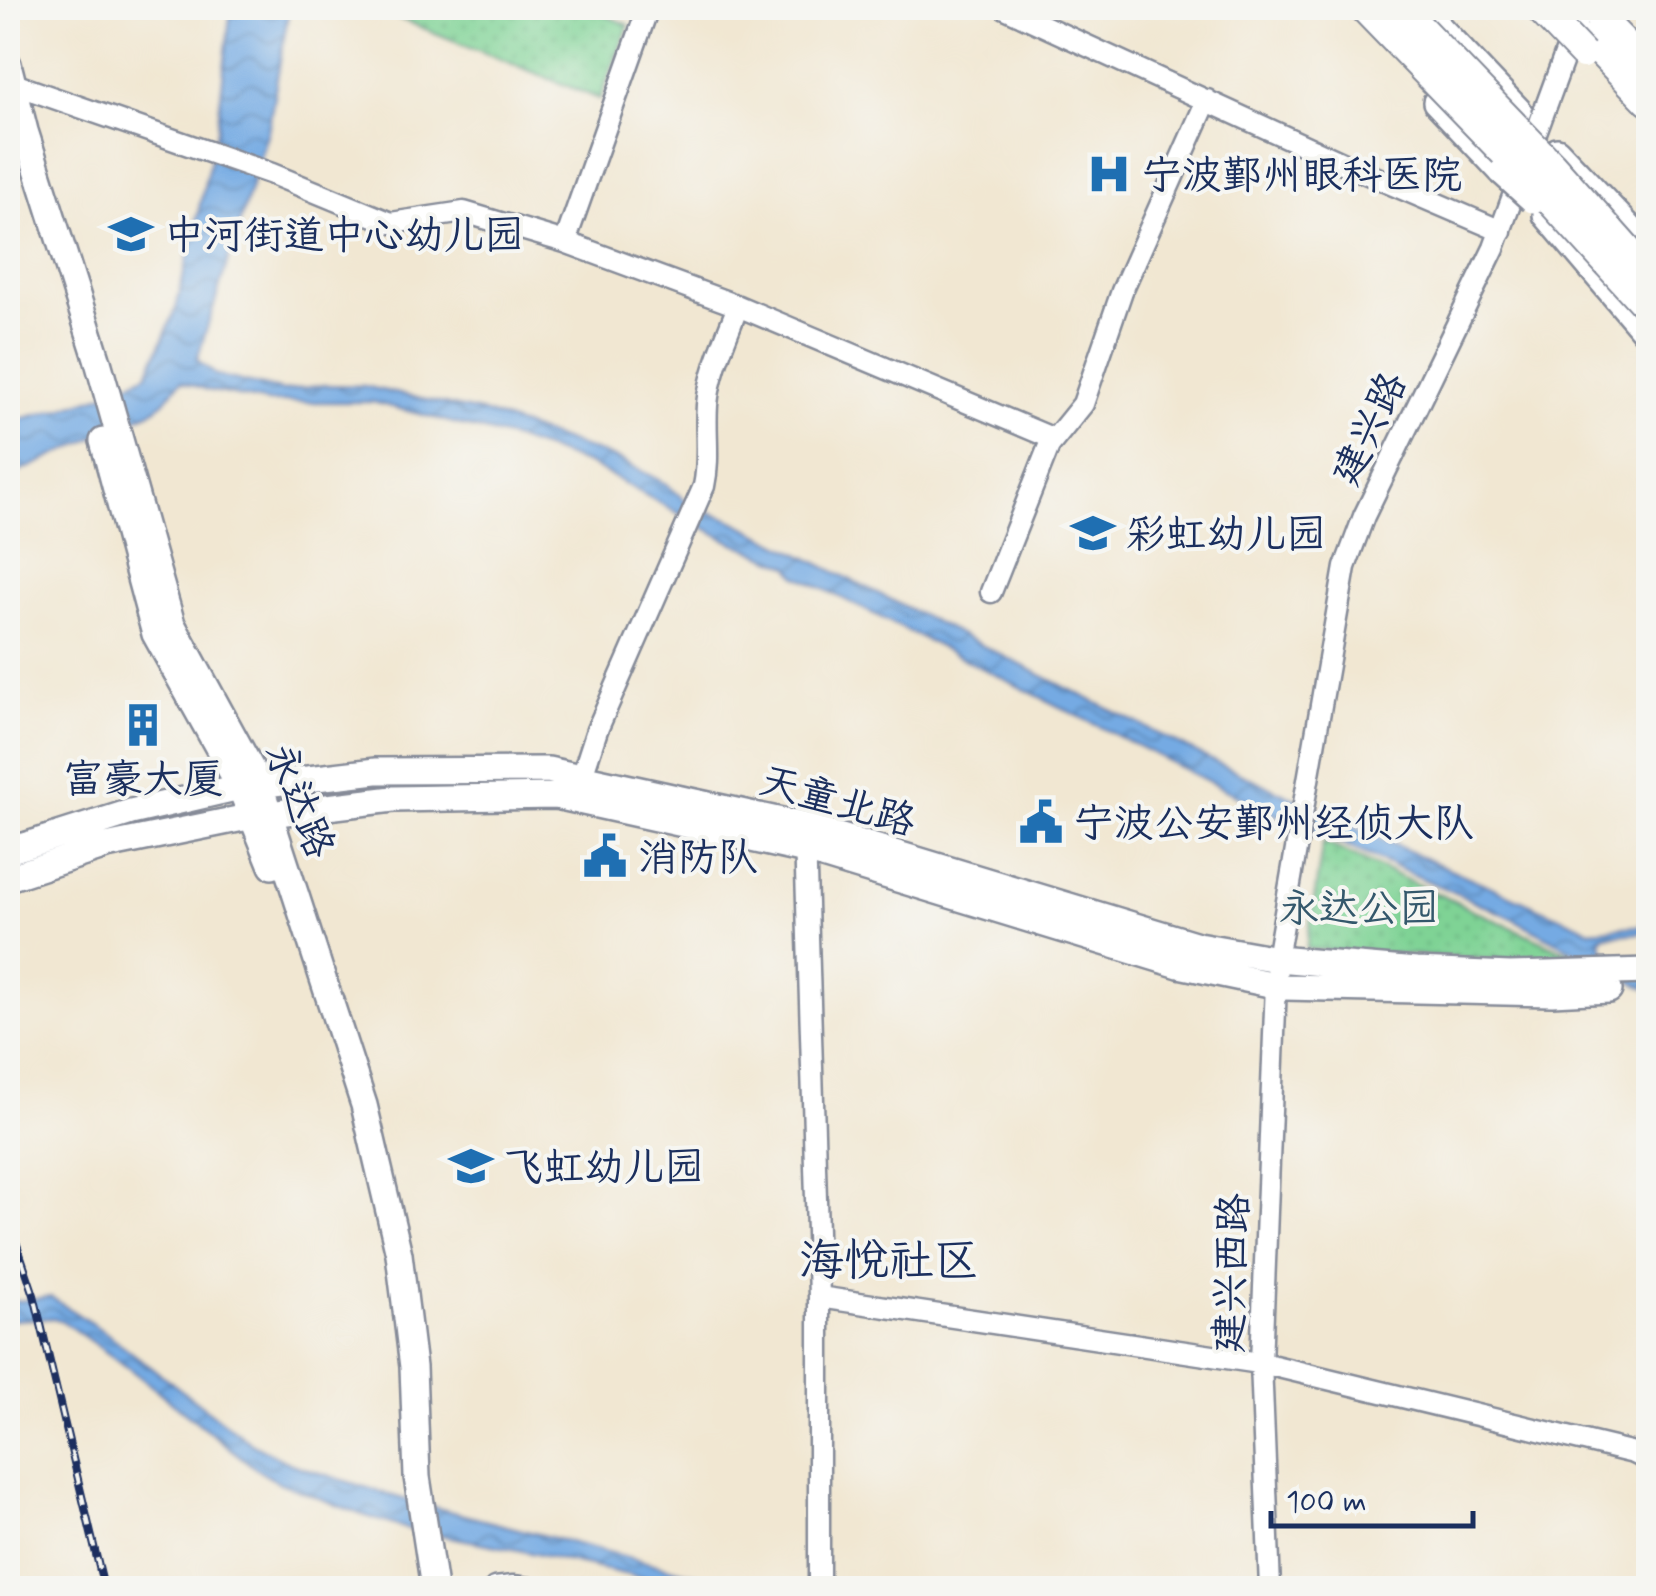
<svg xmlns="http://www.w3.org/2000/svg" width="1656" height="1596" viewBox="0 0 1656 1596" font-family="Mynerve,'LXGW WenKai TC',sans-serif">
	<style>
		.grass { fill: url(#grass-dots); stroke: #4d817a; stroke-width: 2.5 }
		.water { fill: url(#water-waves); stroke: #486ca0; stroke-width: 2.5 }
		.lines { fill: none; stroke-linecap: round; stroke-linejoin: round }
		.minor-casing { stroke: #868b98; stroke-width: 25 }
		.major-casing { stroke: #868b98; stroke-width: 30 }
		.highway-casing { stroke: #868b98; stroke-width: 32 }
		.minor { stroke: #fff; stroke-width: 20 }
		.major { stroke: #fff; stroke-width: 25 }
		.highway { stroke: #fff; stroke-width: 28 }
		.rail-casing { stroke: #1b2f5e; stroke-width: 8 }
		.rail { stroke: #f6f6f2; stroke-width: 4; stroke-dasharray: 11; stroke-linecap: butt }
		.major-bridge-casing { stroke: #868b98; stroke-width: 30; stroke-linecap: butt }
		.highway-bridge-casing { stroke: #868b98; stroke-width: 32; stroke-linecap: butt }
		.major-bridge { stroke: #fff; stroke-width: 25 }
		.highway-bridge { stroke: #fff; stroke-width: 28 }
		.labels { text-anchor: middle; stroke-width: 8; stroke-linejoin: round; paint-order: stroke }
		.poi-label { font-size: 40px; fill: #1b2f5e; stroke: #f6f6f2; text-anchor: start }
		.street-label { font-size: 40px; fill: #1b2f5e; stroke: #f6f6f2 }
		.park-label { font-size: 40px; fill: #34586c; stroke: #f6f6f2 }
		.quarter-label { font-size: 45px; fill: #1b2f5e; stroke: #f6f6f2 }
	</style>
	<defs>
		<pattern id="grass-dots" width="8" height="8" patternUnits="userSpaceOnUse" patternTransform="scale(2.5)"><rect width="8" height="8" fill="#7fd395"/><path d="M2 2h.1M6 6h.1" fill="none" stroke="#6db583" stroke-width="1.8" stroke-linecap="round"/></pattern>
		<pattern id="water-waves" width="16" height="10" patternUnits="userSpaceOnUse" patternTransform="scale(2.5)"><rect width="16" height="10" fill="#75aae3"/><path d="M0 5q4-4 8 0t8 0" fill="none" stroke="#5f8bbb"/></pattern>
	</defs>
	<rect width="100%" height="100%" fill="#f6f6f2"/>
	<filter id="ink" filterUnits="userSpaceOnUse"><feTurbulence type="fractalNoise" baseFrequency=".01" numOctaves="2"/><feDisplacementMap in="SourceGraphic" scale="20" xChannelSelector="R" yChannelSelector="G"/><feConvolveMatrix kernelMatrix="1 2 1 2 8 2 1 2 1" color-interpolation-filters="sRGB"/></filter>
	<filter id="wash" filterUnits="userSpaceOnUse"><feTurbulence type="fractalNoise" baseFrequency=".0048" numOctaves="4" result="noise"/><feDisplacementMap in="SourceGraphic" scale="40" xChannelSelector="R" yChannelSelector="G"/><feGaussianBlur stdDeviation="2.25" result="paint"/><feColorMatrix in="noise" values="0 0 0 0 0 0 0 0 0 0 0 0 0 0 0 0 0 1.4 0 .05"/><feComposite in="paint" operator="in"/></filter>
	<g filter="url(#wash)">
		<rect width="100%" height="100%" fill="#f1e7d2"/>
		<!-- grass -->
		<path class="grass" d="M373,8H587L629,25L600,99Z
			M1323,842L1595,965L1306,949Z"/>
		<!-- water -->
		<path class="water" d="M231,8H289L268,131L197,360L216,375L283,391L325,385L364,386L488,414L620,460L666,484L691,505L731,520L1211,760L1408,851L1590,930L1648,925V932L1603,936L1600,941L1604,951L1648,971V990L1506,915L1276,815L796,575L789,566L725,539L591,465L515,439L373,402H268L208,390L181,381L164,402L151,412L8,477V422L64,408L117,390L148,373L176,309L217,130Z
			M51,1297L106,1333L251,1443L291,1464L406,1500L746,1588H687L518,1550L404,1528L360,1514L280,1483L254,1467L130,1369L65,1323L52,1318L8,1320V1302Z"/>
	</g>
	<g filter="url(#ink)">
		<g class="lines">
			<!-- minor casing -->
			<g class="minor-casing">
				<path id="minor" d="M1005,8L1349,166L1501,231
					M8,82L272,174L391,223L464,212L565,242L738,306L1054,439
					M565,242L648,8
					M991,592L1049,446L1083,404L1122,291L1207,100
					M582,776L597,730L704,486C710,459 705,433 707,405C710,371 726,338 738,306
					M805,838L819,1297V1588
					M819,1297L1266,1364L1634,1453L1648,1460
					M495,1588L513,1586L529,1588
					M1270,1588L1261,1363L1277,959L1345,567L1364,516L1494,248L1582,8"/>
			</g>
			<!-- major casing -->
			<g class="major-casing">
				<path id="major" d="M1421,8L1519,111
					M8,64L25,131L97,358L172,624L260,785L364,1105L399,1254L413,1367L417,1477L434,1588
					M1436,102L1502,172
					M1557,151L1648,247
					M1546,215L1648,335
					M103,441L155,634L240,787L272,866
					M8,851L131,812L240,787L376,771L548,770L805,826L1198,945L1277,959L1416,971L1510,975L1648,971
					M8,878L106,846L253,816L393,799L556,796L806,851L1179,965L1284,987L1552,993L1609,990"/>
			</g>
			<!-- highway casing -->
			<g class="highway-casing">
				<path id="highway" d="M1590,8L1648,67
					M1588,39L1648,101"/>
			</g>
			<!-- minor -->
			<use href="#minor" class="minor"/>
			<!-- major -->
			<use href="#major" class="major"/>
			<!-- highway -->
			<use href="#highway" class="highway"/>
			<!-- rail casing -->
			<g class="rail-casing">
				<path id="rail" d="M8,1218L34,1295L104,1588"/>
			</g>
			<!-- rail -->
			<use href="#rail" class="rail"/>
			<!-- major-bridge casing -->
			<g class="major-bridge-casing">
				<path id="major-bridge" d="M1502,172L1533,200"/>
			</g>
			<!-- highway-bridge casing -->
			<g class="highway-bridge-casing">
				<path id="highway-bridge" d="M1364,8L1546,196L1648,308
					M1401,8L1551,164L1648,273
					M1539,8L1583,54"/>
			</g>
			<!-- major-bridge -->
			<use href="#major-bridge" class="major-bridge"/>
			<!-- highway-bridge -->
			<use href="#highway-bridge" class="highway-bridge"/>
		</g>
	</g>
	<!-- icons -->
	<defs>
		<g id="hospital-bare" transform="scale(3.45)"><path d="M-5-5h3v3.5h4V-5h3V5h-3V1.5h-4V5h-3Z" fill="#1f6fb2" stroke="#f6f6f2" stroke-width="2.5" paint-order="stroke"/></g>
		<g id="school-bare" transform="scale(3.45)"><path d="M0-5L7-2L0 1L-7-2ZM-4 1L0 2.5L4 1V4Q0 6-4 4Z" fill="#1f6fb2" stroke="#f6f6f2" stroke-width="2.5" paint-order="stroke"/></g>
		<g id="building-bare" transform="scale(3.45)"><path d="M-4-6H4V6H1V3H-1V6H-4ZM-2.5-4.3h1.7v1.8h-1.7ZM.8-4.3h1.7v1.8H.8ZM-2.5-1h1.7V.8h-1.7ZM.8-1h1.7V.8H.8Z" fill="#1f6fb2" stroke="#f6f6f2" stroke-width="2.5" paint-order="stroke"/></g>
		<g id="civic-bare" transform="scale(3.45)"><path d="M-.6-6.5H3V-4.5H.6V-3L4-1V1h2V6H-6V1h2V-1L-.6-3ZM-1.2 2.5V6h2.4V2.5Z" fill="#1f6fb2" stroke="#f6f6f2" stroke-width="2.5" paint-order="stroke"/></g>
	</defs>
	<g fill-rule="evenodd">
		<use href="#hospital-bare" x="1109" y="174"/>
		<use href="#school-bare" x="131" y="234"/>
		<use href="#school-bare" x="1093" y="533"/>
		<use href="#building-bare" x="143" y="725"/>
		<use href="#civic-bare" x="1041" y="822"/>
		<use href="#civic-bare" x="605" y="856"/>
		<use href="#school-bare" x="471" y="1166"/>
	</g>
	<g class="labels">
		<!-- poi labels -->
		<g class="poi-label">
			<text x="1142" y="188">宁波鄞州眼科医院</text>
			<text x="164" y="248">中河街道中心幼儿园</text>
			<text x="1126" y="547">彩虹幼儿园</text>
			<text x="143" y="792" text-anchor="middle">富豪大厦</text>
			<text x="1074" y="836">宁波公安鄞州经侦大队</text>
			<text x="638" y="870">消防队</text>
			<text x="504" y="1180">飞虹幼儿园</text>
		</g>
		<!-- street labels -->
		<g class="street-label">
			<text transform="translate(1368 428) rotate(-64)" y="14">建兴路</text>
			<text transform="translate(301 800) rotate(68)" y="14">永达路</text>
			<text transform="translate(838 800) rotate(16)" y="14">天童北路</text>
			<text transform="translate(1230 1273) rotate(-88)" y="14">建兴西路</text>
		</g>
		<!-- park labels -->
		<g class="park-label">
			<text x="1359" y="921">永达公园</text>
		</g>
		<!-- quarter labels -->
		<g class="quarter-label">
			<text x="889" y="1275">海悦社区</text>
		</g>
	</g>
	<!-- margin -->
	<rect width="1656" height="1596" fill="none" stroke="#f6f6f2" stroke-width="40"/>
	<!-- scale -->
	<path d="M1271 1511v15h202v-15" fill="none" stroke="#1b2f5e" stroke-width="5"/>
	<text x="1286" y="1511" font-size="30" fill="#1b2f5e" stroke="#f6f6f2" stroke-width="8" paint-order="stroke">100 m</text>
</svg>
